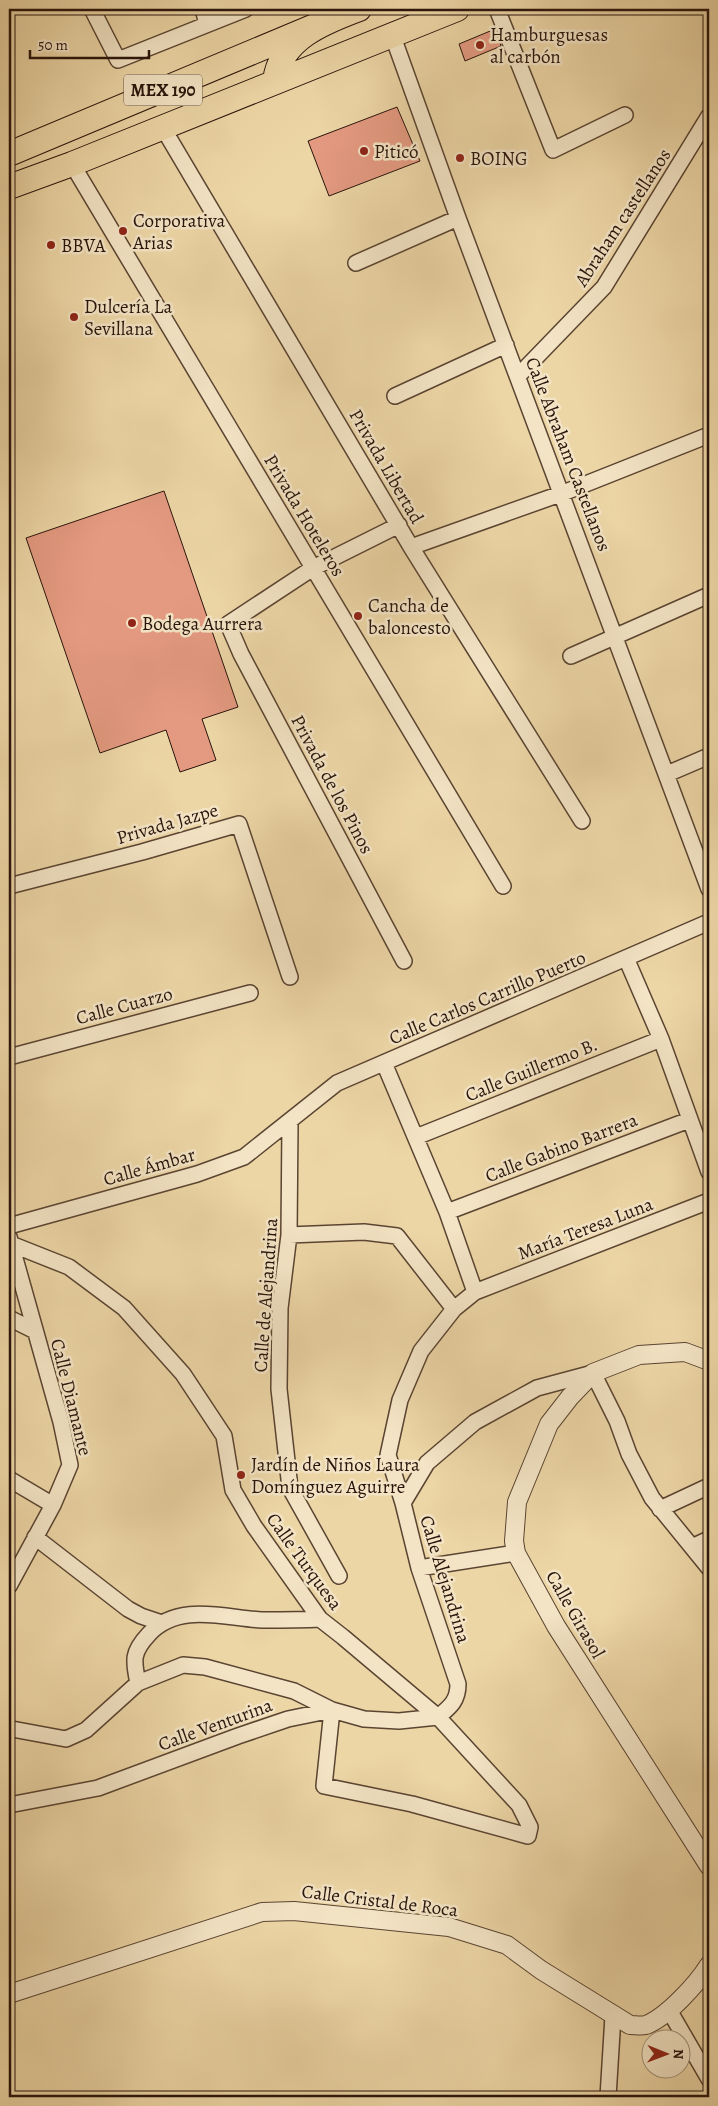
<svg xmlns="http://www.w3.org/2000/svg" width="718" height="2106" viewBox="0 0 718 2106" font-family="Alegreya,serif">
	<style>
		.building { fill: #e49a81; stroke: #29140b }
		.lines { fill: none; stroke-linecap: round; stroke-linejoin: round }
		.minor-casing { stroke: #5a4432; stroke-width: 18 }
		.tertiary-casing { stroke: #5a4432; stroke-width: 20 }
		.trunk-casing { stroke: #29140b; stroke-width: 26 }
		.minor { stroke: #f3e4c5; stroke-width: 15 }
		.tertiary { stroke: #f3e4c5; stroke-width: 18 }
		.trunk { stroke: #edd6a6; stroke-width: 24 }
		.poi-dot { fill: #8f2418; stroke: #f3e4c5; stroke-width: 2 }
		.labels { text-anchor: middle; stroke-width: 5; stroke-linejoin: round; paint-order: stroke }
		.shield { fill: #f3e4c5; stroke: #665243; stroke-width: 1 }
		.shield-label { font-size: 18px; font-weight: bold; fill: #29140b }
		.poi-label { font-size: 19px; fill: #29140b; stroke: #f3e4c5; text-anchor: start }
		.street-label { font-size: 19px; fill: #29140b; stroke: #f3e4c5 }
	</style>
	<rect width="100%" height="100%" fill="#edd6a6"/>
	<filter id="stains"><feTurbulence type="fractalNoise" baseFrequency=".004" numOctaves="4"/><feColorMatrix values="0 0 0 0 .2 0 0 0 0 .09 0 0 0 0 .02 0 0 0 .5 -.17"/></filter>
	<radialGradient id="worn" r=".72"><stop offset=".6" stop-color="#630" stop-opacity="0"/><stop offset="1" stop-color="#630" stop-opacity=".3"/></radialGradient>
	<!-- building -->
	<path class="building" d="M495,29L501,46L465,61L459,44Z
		M397,107L420,161L329,196L308,141Z
		M164,491L238,707L202,719L216,760L180,772L166,730L100,753L26,538Z"/>
	<g class="lines">
		<!-- minor casing -->
		<g class="minor-casing">
			<path id="minor" d="M92,9L118,60L246,9
				M203,9L207,24
				M497,9L553,150L625,115
				M392,34L458,218L709,889
				M163,128L411,547L582,821
				M72,164L503,886
				M356,263L458,218
				M518,376L604,287L709,116
				M395,396L506,345
				M399,525L313,568L228,624L241,654L404,961
				M411,547L563,493L709,435
				M571,656L709,595
				M667,774L709,756
				M9,886L142,852L239,824L290,977
				M626,958L661,1039L709,1172
				M9,1057L250,993
				M384,1063L447,1212L475,1292
				M290,1123L289,1235L280,1308L279,1389L290,1488L339,1576
				M416,1137L661,1039
				M447,1212L689,1120
				M9,1226L197,1174L244,1157L337,1083L709,922
				M289,1235L364,1232L397,1236L454,1309
				M9,1246L11,1244L69,1267L124,1308L183,1374L224,1436L233,1490L254,1526L320,1619L343,1637L438,1717L519,1805L530,1827L528,1836L412,1804L324,1786L332,1710
				M9,1318L35,1331
				M9,1479L53,1505
				M403,1503L427,1463L475,1422L537,1388L593,1373L617,1421L629,1454L652,1498L709,1568
				M660,1509L707,1487
				M35,1537L128,1609L141,1616L162,1623
				M692,1547L709,1539
				M419,1568L516,1553
				M9,1586L53,1505L70,1465L61,1422L9,1237
				M138,1683L183,1665L205,1667L294,1691L332,1710L364,1719L399,1721L438,1717
				M438,1717C450,1707 458,1701 458,1684L419,1568L403,1503L388,1455L400,1400L421,1351L454,1309L475,1292L709,1201
				M12,1729L66,1739L86,1730L138,1683C133,1660 132,1652 149,1634C178,1602 225,1618 262,1620C281,1620 301,1620 320,1619
				M9,1805L98,1788L238,1736L288,1719L332,1710
				M669,2010L709,2079
				M608,2097L613,2016"/>
		</g>
		<!-- tertiary casing -->
		<g class="tertiary-casing">
			<path id="tertiary" d="M709,1361L685,1352L639,1355L593,1373L570,1397L549,1424L517,1502L514,1541L516,1553L556,1626L709,1866
				M9,1994L262,1912L294,1911L449,1927L507,1945L541,1970L630,2025C635,2025 641,2026 646,2025C667,2017 697,1984 709,1965"/>
		</g>
		<!-- trunk casing -->
		<g class="trunk-casing">
			<path id="trunk" d="M275,81C280,39 324,22 359,9
				M9,154L317,25
				M9,187L72,164L457,9"/>
		</g>
		<!-- minor -->
		<use href="#minor" class="minor"/>
		<!-- tertiary -->
		<use href="#tertiary" class="tertiary"/>
		<!-- trunk -->
		<use href="#trunk" class="trunk"/>
	</g>
	<!-- markers -->
	<g class="poi-dot">
		<circle cx="480" cy="45" r="5"/>
		<circle cx="364" cy="151" r="5"/>
		<circle cx="460" cy="158" r="5"/>
		<circle cx="123" cy="231" r="5"/>
		<circle cx="51" cy="245" r="5"/>
		<circle cx="74" cy="317" r="5"/>
		<circle cx="358" cy="616" r="5"/>
		<circle cx="132" cy="623" r="5"/>
		<circle cx="241" cy="1475" r="5"/>
	</g>
	<g class="labels">
		<!-- shield labels -->
		<rect class="shield" x="124" y="74.5" width="78" height="31" rx="4"/>
		<g class="shield-label">
			<text x="163" y="96">MEX 190</text>
		</g>
		<!-- poi labels -->
		<g class="poi-label">
			<text x="490" y="41">Hamburguesas<tspan x="490" dy="22">al carbón</tspan></text>
			<text x="374" y="158">Piticó</text>
			<text x="470" y="165">BOING</text>
			<text x="133" y="227">Corporativa<tspan x="133" dy="22">Arias</tspan></text>
			<text x="61" y="252">BBVA</text>
			<text x="84" y="313">Dulcería La<tspan x="84" dy="22">Sevillana</tspan></text>
			<text x="368" y="612">Cancha de<tspan x="368" dy="22">baloncesto</tspan></text>
			<text x="142" y="630">Bodega Aurrera</text>
			<text x="251" y="1471">Jardín de Niños Laura<tspan x="251" dy="22">Domínguez Aguirre</tspan></text>
		</g>
		<!-- street labels -->
		<g class="street-label">
			<text transform="translate(622 217) rotate(-57)" y="7">Abraham castellanos</text>
			<text transform="translate(569 454) rotate(69)" y="7">Calle Abraham Castellanos</text>
			<text transform="translate(387 466) rotate(60)" y="7">Privada Libertad</text>
			<text transform="translate(305 515) rotate(59)" y="7">Privada Hoteleros</text>
			<text transform="translate(333 784) rotate(62)" y="7">Privada de los Pinos</text>
			<text transform="translate(167 823) rotate(-16)" y="7">Privada Jazpe</text>
			<text transform="translate(487 997) rotate(-23)" y="7">Calle Carlos Carrillo Puerto</text>
			<text transform="translate(124 1005) rotate(-15)" y="7">Calle Cuarzo</text>
			<text transform="translate(531 1069) rotate(-22)" y="7">Calle Guillermo B.</text>
			<text transform="translate(561 1147) rotate(-21)" y="7">Calle Gabino Barrera</text>
			<text transform="translate(149 1166) rotate(-16)" y="7">Calle Ámbar</text>
			<text transform="translate(585 1228) rotate(-21)" y="7">María Teresa Luna</text>
			<text transform="translate(265 1295) rotate(-86)" y="7">Calle de Alejandrina</text>
			<text transform="translate(72 1397) rotate(76)" y="7">Calle Diamante</text>
			<text transform="translate(305 1561) rotate(54)" y="7">Calle Turquesa</text>
			<text transform="translate(446 1579) rotate(73)" y="7">Calle Alejandrina</text>
			<text transform="translate(576 1614) rotate(60)" y="7">Calle Girasol</text>
			<text transform="translate(215 1724) rotate(-20)" y="7">Calle Venturina</text>
			<text transform="translate(380 1900) rotate(7)" y="7">Calle Cristal de Roca</text>
		</g>
	</g>
	<!-- margin -->
	<rect width="718" height="2106" fill="none" stroke="#edd6a6" stroke-width="30"/>
	<rect x="10" y="10" width="698" height="2086" fill="none" stroke="#29140b" stroke-width="2.5"/>
	<rect x="15" y="15" width="688" height="2076" fill="none" stroke="#29140b"/>
	<!-- north arrow -->
	<g transform="translate(666 2054) rotate(91)"><circle r="24" fill="#f3e4c5" stroke="#a2917b"/>
	<path d="M0-4L9 19L0 12L-9 19Z" fill="#8f2418"/>
	<text y="-8" font-size="14" font-weight="bold" text-anchor="middle" fill="#29140b">N</text>
	</g>
	<!-- scale -->
	<path d="M30 50v8h119v-8" fill="none" stroke="#29140b" stroke-width="2.5"/>
	<text x="38" y="50" font-size="15" fill="#29140b" stroke="#f3e4c5" stroke-width="4" paint-order="stroke">50 m</text>
	<rect width="100%" height="100%" filter="url(#stains)"/>
	<rect width="100%" height="100%" fill="url(#worn)"/>
</svg>
